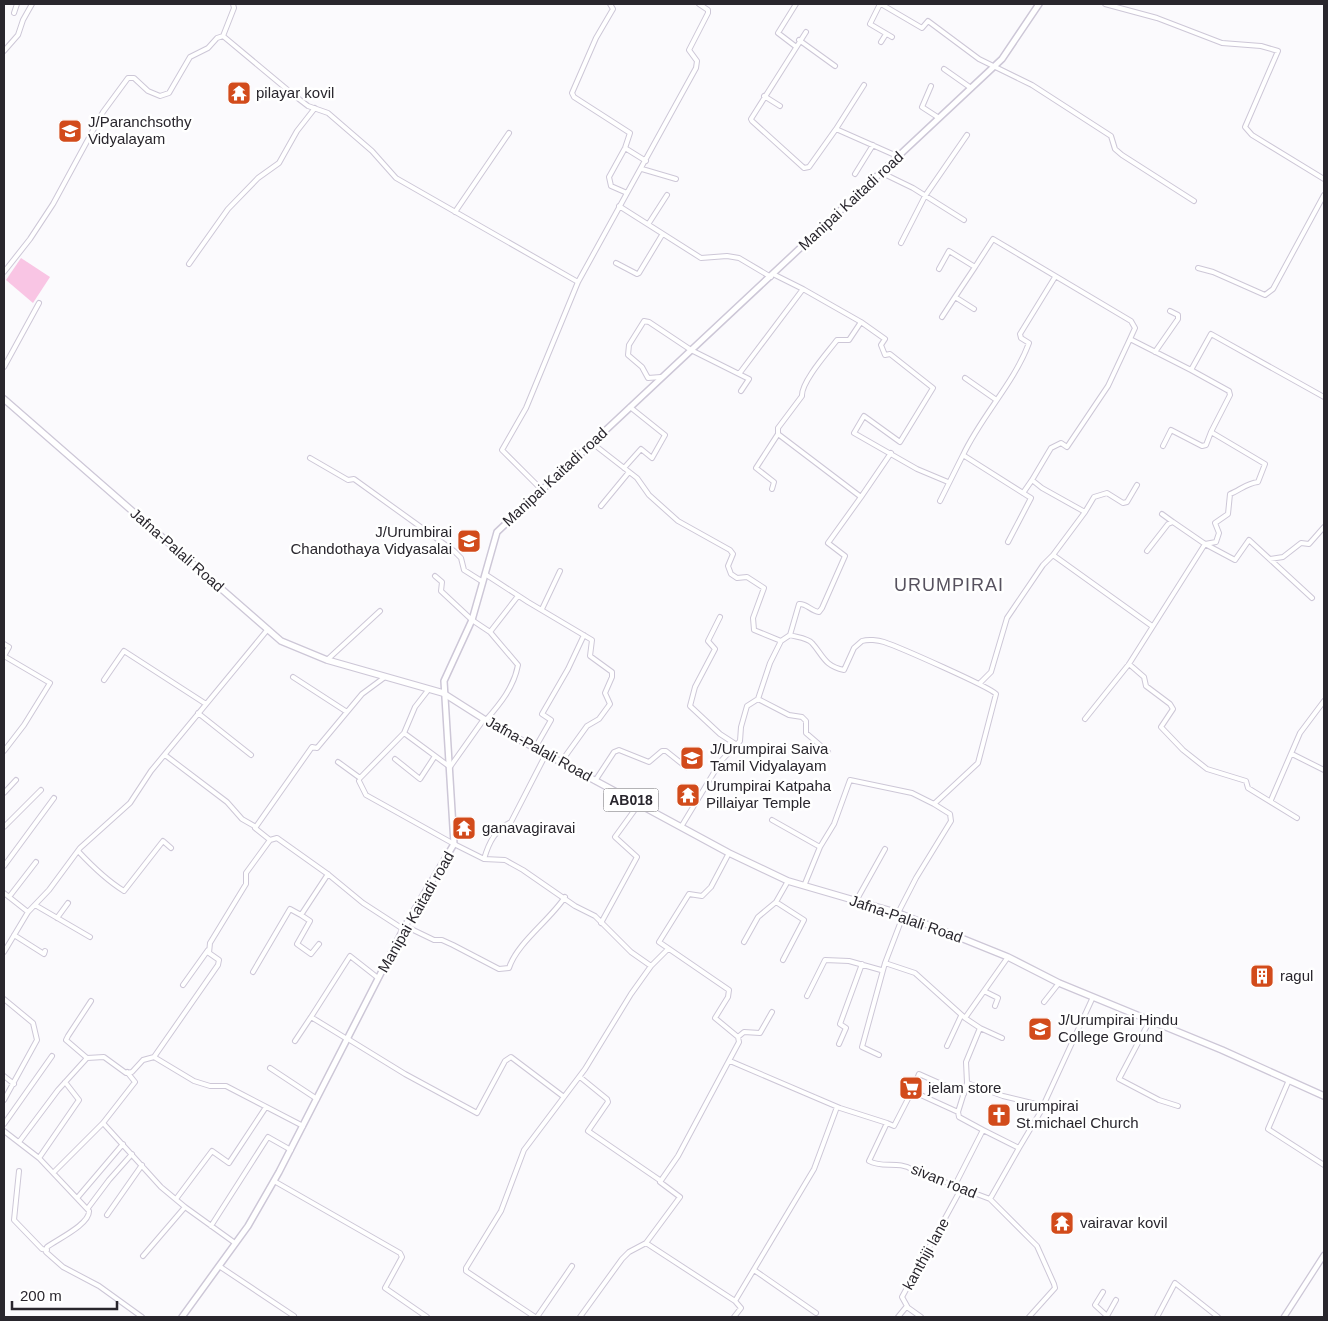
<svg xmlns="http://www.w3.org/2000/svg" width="1328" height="1321" viewBox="0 0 1328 1321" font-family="Helvetica,sans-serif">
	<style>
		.green { fill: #f9c5e4 }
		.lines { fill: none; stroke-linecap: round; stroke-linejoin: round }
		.minor-casing { stroke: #cdc7d7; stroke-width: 6 }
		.tertiary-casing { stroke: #cdc7d7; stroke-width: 7 }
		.secondary-casing { stroke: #cdc7d7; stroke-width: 8 }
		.primary-casing { stroke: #cdc7d7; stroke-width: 8 }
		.minor { stroke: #fff; stroke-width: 4 }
		.tertiary { stroke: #fff; stroke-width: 4.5 }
		.secondary { stroke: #fff; stroke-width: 5 }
		.primary { stroke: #fff; stroke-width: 5.5 }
		.labels { text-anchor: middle; stroke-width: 5; stroke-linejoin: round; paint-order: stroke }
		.shield { fill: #fff; stroke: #69676c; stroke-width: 1 }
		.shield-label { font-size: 14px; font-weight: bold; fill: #29262d }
		.poi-label { font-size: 15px; fill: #29262d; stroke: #fff; text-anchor: start }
		.street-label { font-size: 15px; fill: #29262d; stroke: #fff }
		.quarter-label { font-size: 18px; letter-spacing: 1px; fill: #57525f; stroke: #fff }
	</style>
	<rect width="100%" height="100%" fill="#fbfafd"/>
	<!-- green -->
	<path class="green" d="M21,258L50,277L33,303L6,280Z"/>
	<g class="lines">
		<!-- minor casing -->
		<g class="minor-casing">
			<path id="minor" d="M610,4L613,9L596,38L572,93L574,97L630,133L625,148L609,177L611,186L627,193
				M880,4L870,24L892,37
				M881,4L922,28L928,21L979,59L1032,85L1111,136L1115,149L1122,155L1194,201
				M1105,4L1157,18L1222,43L1261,46L1278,51L1245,127L1252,135L1324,179
				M14,13L17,4
				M806,32L751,119L752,121L804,168L809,167L836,129L897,156
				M223,36L295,96L308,106L328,113L372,151L396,178L578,282L526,408L502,450L542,490
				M799,40L835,66
				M881,42L886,34
				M795,46L778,33L796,4
				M4,51L18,35L23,20L32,4
				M944,69L971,88
				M764,96L780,106
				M922,107L931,86
				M922,107L939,118
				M836,129L864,85
				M625,148L646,161
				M642,169L676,179
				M880,172L913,188L964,220
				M855,174L873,145
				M619,206L701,258L727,256L739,258L771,277
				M455,212L509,133
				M649,223L667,195
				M901,243L925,196L967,135
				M616,263L637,274L639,273L662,235
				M189,264L228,209L258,178L279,163L297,131L315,108
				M1198,268L1213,272L1265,295L1273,289L1324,195
				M939,269L949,251L975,267L993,239L1131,321L1135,328L1130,339L1191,370L1211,334L1324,397
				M4,272L30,239L53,204L103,112L128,78H134L148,91L160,96L169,93L190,57L208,48L217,38L223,36L234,8L233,4
				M578,282L696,68L697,61L689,50L708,13V10L699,4
				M803,289L861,322L885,339L881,345L885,355L890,354L933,388L900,442L864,416L854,433L917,469L948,482
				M974,309L955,297L975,267
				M942,317L955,297
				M861,322L849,340H837C828,352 801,382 802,396L778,428V434L861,497L891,453
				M1155,352L1178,319V315L1170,311
				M4,367L39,303
				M1191,370L1229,391L1230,395L1211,432
				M739,374L803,289L773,274
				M661,377L648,378L642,367L628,355L629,345L644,321L649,322L691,350L749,379L741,391
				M965,378L995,399
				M592,443L637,478L649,495L678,521L730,550L733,554L728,566L731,574L737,578L747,577L764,588L753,618L754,630L781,641
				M310,458L348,480L354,479L454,551L461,558L464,570L483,582
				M624,468L641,449L652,458L665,435L630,407
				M772,489L774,482L756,468L778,434
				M1023,493L1032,480
				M940,501L963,455
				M601,506L629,472
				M1085,512L1094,497L1107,493L1123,503L1127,502L1137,485
				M1162,514L1173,522
				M1008,542L1031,498L963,455C982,415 1014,383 1029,343L1021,338L1020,334L1055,277
				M1147,551L1168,524L1173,522L1205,544L1235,560L1249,540L1312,598
				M1053,555L1085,512L1042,488L1032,480L1051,448L1061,443L1067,447L1108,386L1130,339
				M1270,559L1283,557L1301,543L1309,544L1324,527
				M485,574L528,602L592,640L590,656L612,672V677L605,693L610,704L599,719L587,726L561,762
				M435,576L442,582L441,591L472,620L490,632L518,665C514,687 500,704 486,720
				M542,609L560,571
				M720,617L708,641L715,649L695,687L690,706L720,734L737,745
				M490,632L518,596
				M790,635L799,604C806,603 811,611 819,612L822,608L845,556L828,543L861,497
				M4,644L9,647L4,656L50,683L24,725L4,751
				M327,660L380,611
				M1129,664L1144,677L1146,686L1170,704L1173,709L1161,727L1183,750L1207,769L1246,781L1248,788L1297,818
				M293,677L347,712
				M385,677L362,694L317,748L312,747L255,828L270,840L277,838L329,875L363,903L403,929
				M104,680L124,651L206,704
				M980,683L991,672L1007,618L1043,565L1053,555L1152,626
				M758,699L789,715L802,717L806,721V733L828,752
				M198,713L251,755
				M1085,719L1129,664L1205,544L1216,542L1219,533L1215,523L1228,514L1230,494C1240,490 1247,483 1258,482L1265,464L1211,432L1206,445L1202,446L1171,430L1163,446
				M404,733L450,767L484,719
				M535,748L551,720L542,714L568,669L584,635
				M1292,754L1324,770
				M165,755L227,802L242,819L256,827
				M395,759L420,779L435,756
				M338,762L360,778L404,733L415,707L429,689
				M359,781L366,795L454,844
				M595,781L614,752L619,750L649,762L662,751H666L686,767
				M4,793L16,780
				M1271,800L1300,733L1324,701
				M772,820L820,847
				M4,827L41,790
				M681,827L721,761L740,741L741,727L747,706L758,699L770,663L781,641L790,635C796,637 808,638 812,643C823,655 824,666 844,670L854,648L862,641C868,639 878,640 884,642C899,647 990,687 996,694L978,763L934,804L950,814L951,821L916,878L898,913
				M270,840L246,873V884L210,943L209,953L219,960L218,965L154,1057L194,1081L210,1086H226L303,1126
				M454,844L484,859L505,860L523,870L575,906L595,916L631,952L651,966
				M78,851C92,866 106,880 124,891L163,841L171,848
				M484,859C489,842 495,830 511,822L546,754
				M4,866L54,798
				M804,886L820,847L834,824L850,780L912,793L934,804
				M4,893L28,912
				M9,897L36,862
				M856,901L885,849
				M776,902L804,920L783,960
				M35,905L90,937
				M301,915L310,921L297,944L311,954L319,944
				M903,916L885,963L915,973L965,1018L1008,957
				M57,918L68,903
				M601,923L637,857L615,837L639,804
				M405,926L434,940H442L453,945L499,969L509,968C517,943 549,921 565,897
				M14,935L44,954L45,951
				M744,942L758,917L776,902L788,881
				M4,952L28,912L49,890L80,848L130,803L151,771L268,629
				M253,972L290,909L301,915L328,874
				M183,985L208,950
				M984,991L998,998L995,1006
				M807,996L825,960L849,961L881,970
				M4,999L33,1023L37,1040L4,1100
				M91,1001L68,1036L66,1040L87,1058L104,1057L126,1073L132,1072L143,1060L154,1057
				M1044,1002L1059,983
				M311,1017L350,956L378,978
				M1150,1020L1119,1079L1159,1100L1178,1106
				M980,1028L1002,1038
				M738,1037L744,1032L760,1033L772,1012
				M348,1039L405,1074L477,1113L505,1061L511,1057L564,1097
				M295,1041L311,1017L347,1039
				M839,1044L846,1028L840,1024L862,964
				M947,1046L961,1016
				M879,1055L862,1047L885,963
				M730,1061L840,1108L887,1123L869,1161C883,1169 898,1160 913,1170L990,1199L1037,1246L1054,1284L1055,1288L1029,1317
				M270,1068L317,1099
				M4,1076L14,1084
				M580,1077L607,1099L608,1102L588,1131L661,1181
				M1289,1080L1268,1129L1324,1165
				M967,1083L1003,1096L1044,1106L1019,1148L983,1130
				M912,1091L919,1074L964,1094
				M1043,1106L1093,997
				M103,1123L161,1187L185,1207L235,1243
				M887,1123L894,1126L912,1091L958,1112
				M4,1124L52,1056
				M4,1131L39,1158L89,1211C90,1224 58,1239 47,1247L46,1252L63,1267L99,1286L142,1317
				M19,1142L58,1090L87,1058
				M39,1158L79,1100L65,1082
				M19,1171L14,1220L42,1249L47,1250
				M54,1172L103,1123L135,1082L127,1072
				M274,1181L400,1253L402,1257L385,1288L427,1317
				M955,1185L983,1130L959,1117L958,1112L967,1083L966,1062L980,1028L965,1018
				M78,1197L123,1144
				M176,1199L212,1151L229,1163L266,1107
				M990,1199L1019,1148
				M88,1208L109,1180L132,1154
				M107,1215L142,1165
				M211,1226L268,1137L291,1150
				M646,1243L735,1301
				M143,1256L185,1207
				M219,1266L294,1316
				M754,1270L816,1313
				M1103,1292L1095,1305L1107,1316L1116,1300
				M907,1307L921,1317
				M535,1317L466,1271V1268L501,1211L524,1150L585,1069L631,994L651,966L668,949
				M537,1317L572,1266
				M580,1317L622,1259L629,1252L646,1243L680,1197L660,1182L678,1156L739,1042L738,1037L715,1018L728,997L729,990L659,942L689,894L702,896L711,887L729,853
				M734,1317L741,1308L735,1301L814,1169L837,1107
				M898,1317L907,1306L902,1297L961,1189
				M1157,1317L1175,1283L1218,1317"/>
		</g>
		<!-- tertiary casing -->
		<g class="tertiary-casing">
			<path id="tertiary" d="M1284,1317L1324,1255"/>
		</g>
		<!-- secondary casing -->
		<g class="secondary-casing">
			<path id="secondary" d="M182,1317L248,1226L279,1172L405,926L454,844L444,681L472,620L497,532L1002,59L1039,4"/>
		</g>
		<!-- primary casing -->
		<g class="primary-casing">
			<path id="primary" d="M4,399L281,641L327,660L443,693L498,728L729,853L788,881L898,913L951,934L1008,957L1059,983L1222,1050L1324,1096"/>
		</g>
		<!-- minor -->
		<use href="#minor" class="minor"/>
		<!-- tertiary -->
		<use href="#tertiary" class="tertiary"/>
		<!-- secondary -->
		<use href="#secondary" class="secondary"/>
		<!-- primary -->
		<use href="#primary" class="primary"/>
	</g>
	<!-- icons -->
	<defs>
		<g id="temple-square" transform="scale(1.25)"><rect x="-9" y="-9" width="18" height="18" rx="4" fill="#d24b1b" stroke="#fff"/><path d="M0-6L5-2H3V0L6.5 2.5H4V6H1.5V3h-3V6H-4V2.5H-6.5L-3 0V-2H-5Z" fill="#fff"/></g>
		<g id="school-square" transform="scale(1.25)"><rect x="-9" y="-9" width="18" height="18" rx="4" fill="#d24b1b" stroke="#fff"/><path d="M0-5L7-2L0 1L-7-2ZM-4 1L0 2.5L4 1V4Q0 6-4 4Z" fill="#fff"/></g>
		<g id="building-square" transform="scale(1.25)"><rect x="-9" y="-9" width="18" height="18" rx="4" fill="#d24b1b" stroke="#fff"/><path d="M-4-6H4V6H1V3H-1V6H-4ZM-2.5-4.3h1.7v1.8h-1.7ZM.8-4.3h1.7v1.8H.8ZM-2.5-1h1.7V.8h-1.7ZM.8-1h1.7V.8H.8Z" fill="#fff"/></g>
		<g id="supermarket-square" transform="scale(1.25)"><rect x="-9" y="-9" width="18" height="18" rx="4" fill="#d24b1b" stroke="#fff"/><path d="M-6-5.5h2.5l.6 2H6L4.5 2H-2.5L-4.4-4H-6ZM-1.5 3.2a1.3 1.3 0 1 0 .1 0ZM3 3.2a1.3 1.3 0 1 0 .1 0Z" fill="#fff"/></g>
		<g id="church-square" transform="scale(1.25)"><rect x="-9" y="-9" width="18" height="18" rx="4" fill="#d24b1b" stroke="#fff"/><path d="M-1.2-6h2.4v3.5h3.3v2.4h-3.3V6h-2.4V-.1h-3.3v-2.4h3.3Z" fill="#fff"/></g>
	</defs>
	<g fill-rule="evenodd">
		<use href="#temple-square" x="239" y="93"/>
		<use href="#school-square" x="70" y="131"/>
		<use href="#school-square" x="469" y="541"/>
		<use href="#school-square" x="692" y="758"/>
		<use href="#temple-square" x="688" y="795"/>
		<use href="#temple-square" x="464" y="828"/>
		<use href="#building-square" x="1262" y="976"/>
		<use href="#school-square" x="1040" y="1029"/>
		<use href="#supermarket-square" x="911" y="1088"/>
		<use href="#church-square" x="999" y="1115"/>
		<use href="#temple-square" x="1062" y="1223"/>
	</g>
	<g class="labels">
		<!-- shield labels -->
		<rect class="shield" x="603.5" y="788.5" width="55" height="23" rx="4"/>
		<g class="shield-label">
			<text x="631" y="805">AB018</text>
		</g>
		<!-- poi labels -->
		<g class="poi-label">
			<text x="256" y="98">pilayar kovil</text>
			<text x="88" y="127">J/Paranchsothy<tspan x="88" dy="17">Vidyalayam</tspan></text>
			<text x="452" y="537" text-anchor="end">J/Urumbirai<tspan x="452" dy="17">Chandothaya Vidyasalai</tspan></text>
			<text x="710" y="754">J/Urumpirai Saiva<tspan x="710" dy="17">Tamil Vidyalayam</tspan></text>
			<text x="706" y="791">Urumpirai Katpaha<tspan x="706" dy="17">Pillaiyar Temple</tspan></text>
			<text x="482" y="833">ganavagiravai</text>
			<text x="1280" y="981">ragul</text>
			<text x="1058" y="1025">J/Urumpirai Hindu<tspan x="1058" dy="17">College Ground</tspan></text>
			<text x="928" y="1093">jelam store</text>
			<text x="1016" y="1111">urumpirai<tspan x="1016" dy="17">St.michael Church</tspan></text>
			<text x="1080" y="1228">vairavar kovil</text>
		</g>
		<!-- street labels -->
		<g class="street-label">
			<text transform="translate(851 201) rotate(-43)" y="5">Manipai Kaitadi road</text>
			<text transform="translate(555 477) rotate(-43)" y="5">Manipai Kaitadi road</text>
			<text transform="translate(177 550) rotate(41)" y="5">Jafna-Palali Road</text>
			<text transform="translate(539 749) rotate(29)" y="5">Jafna-Palali Road</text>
			<text transform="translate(416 912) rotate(-60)" y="5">Manipai Kaitadi road</text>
			<text transform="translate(906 919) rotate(19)" y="5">Jafna-Palali Road</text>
			<text transform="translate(944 1181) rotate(22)" y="5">sivan road</text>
			<text transform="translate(926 1254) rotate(-61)" y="5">kanthiji lane</text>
		</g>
		<!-- quarter labels -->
		<g class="quarter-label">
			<text x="949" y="591">URUMPIRAI</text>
		</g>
	</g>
	<!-- border -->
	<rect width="1328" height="1321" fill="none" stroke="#29262d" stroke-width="10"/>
	<!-- scale -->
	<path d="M12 1301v8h105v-8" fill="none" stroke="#29262d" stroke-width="2.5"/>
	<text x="20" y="1301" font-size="15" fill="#29262d" stroke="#ffffff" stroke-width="4" paint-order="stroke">200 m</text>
</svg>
